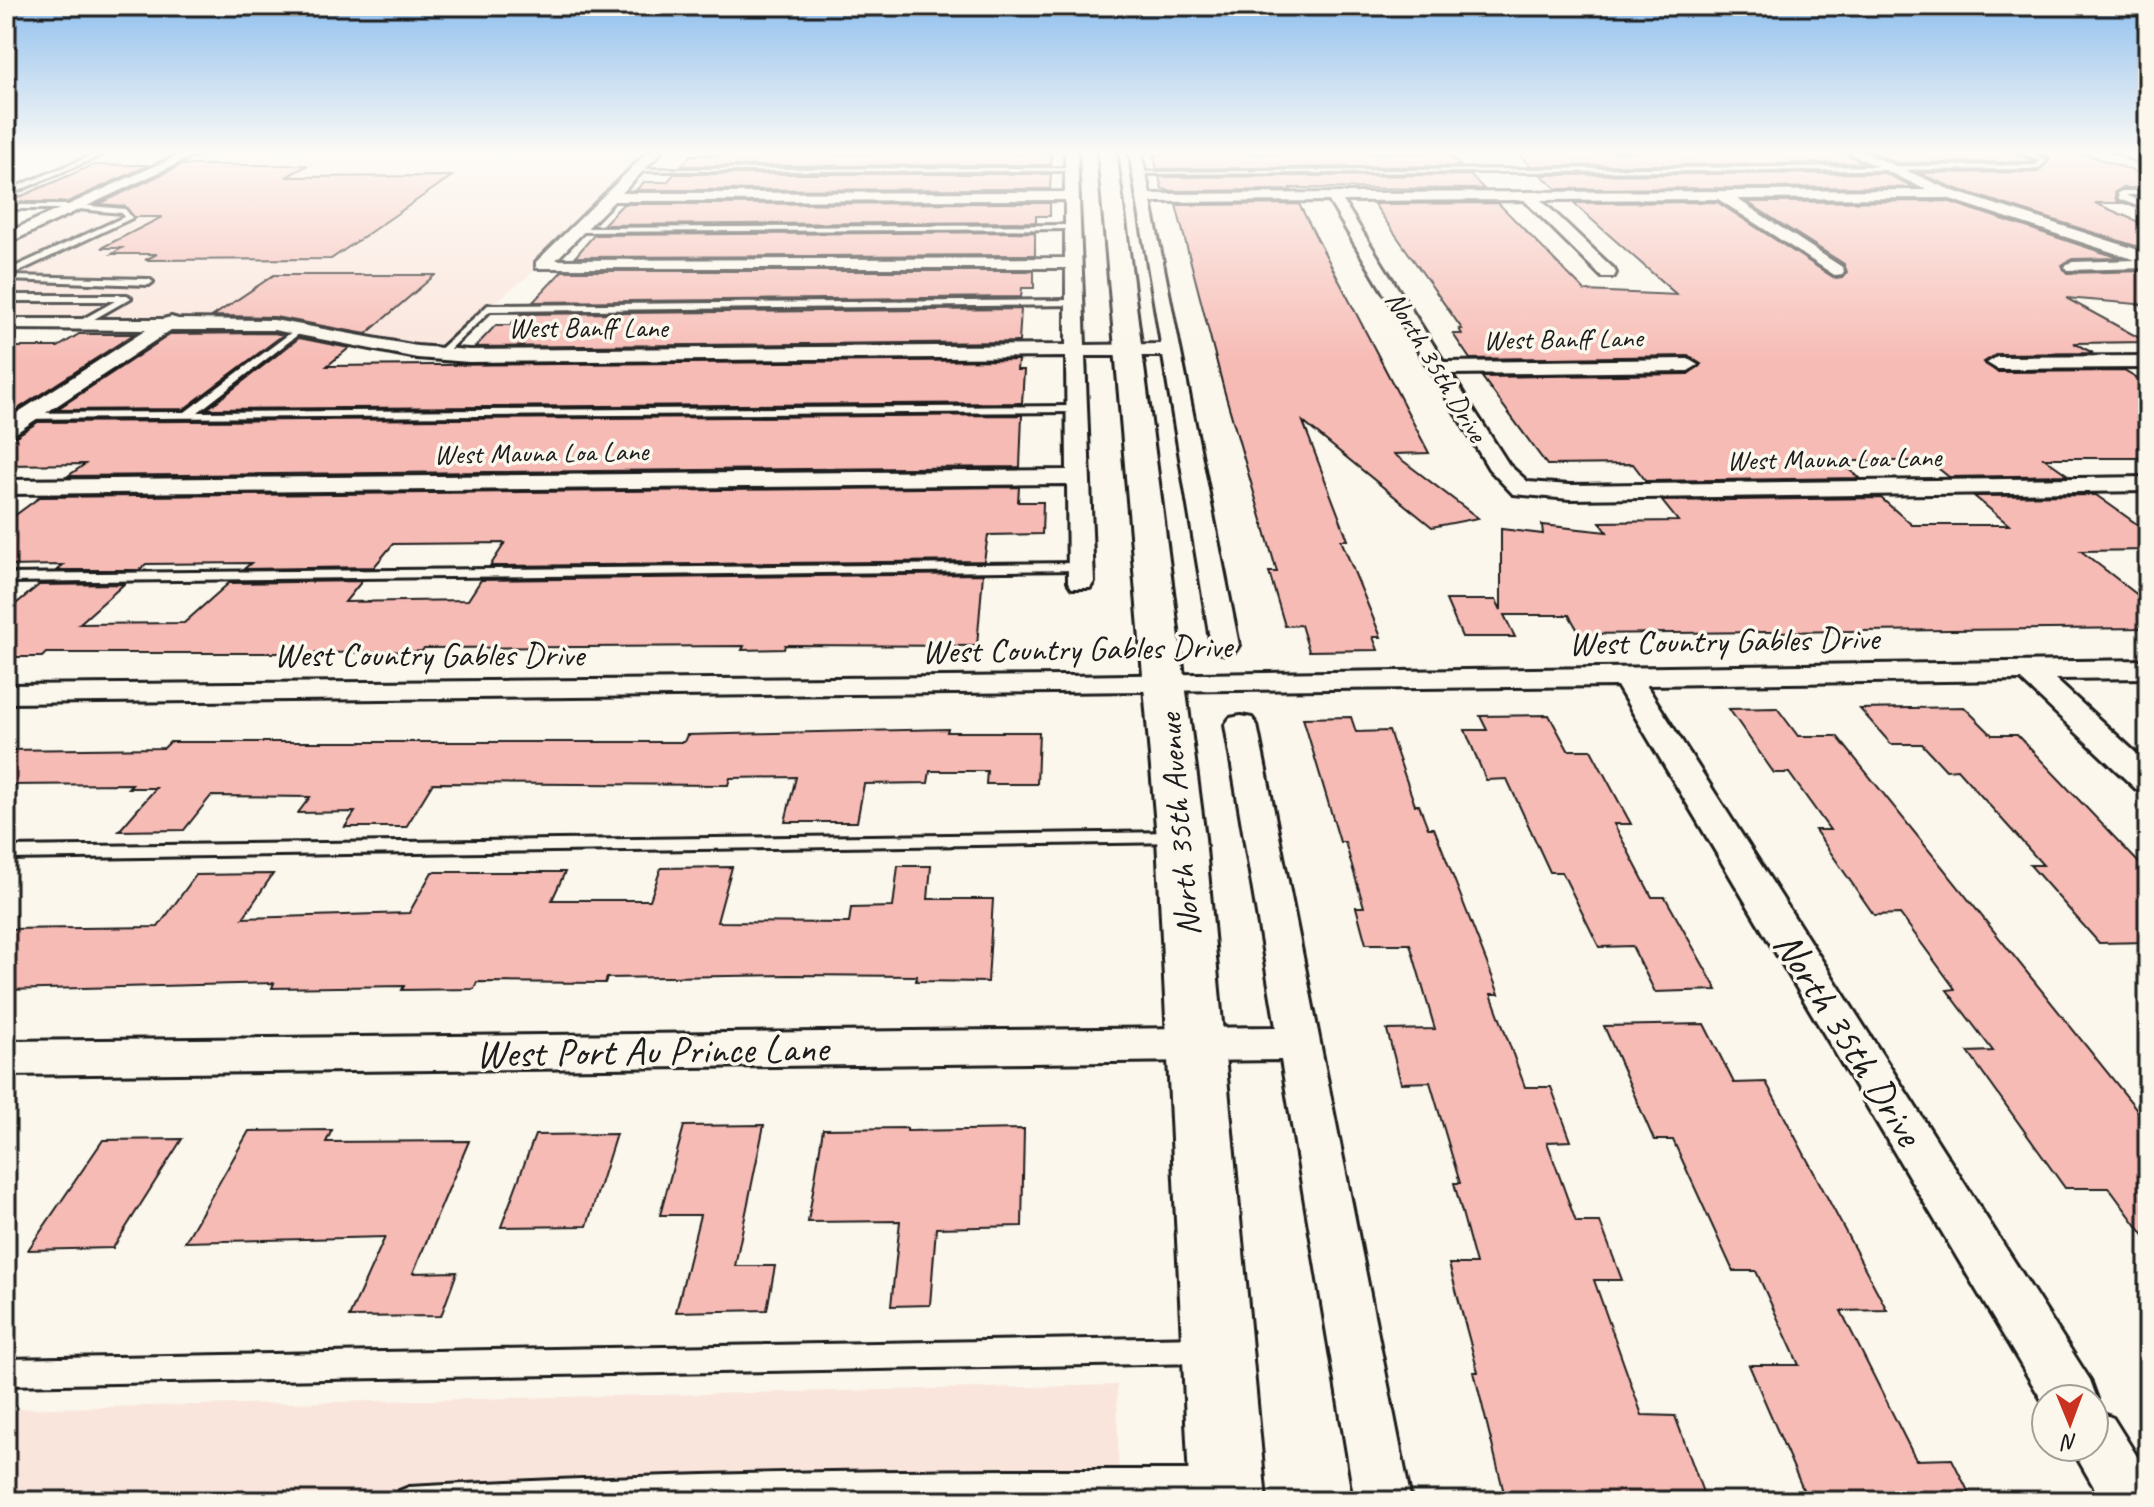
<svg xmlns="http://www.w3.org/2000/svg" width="2154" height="1507" viewBox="0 0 2154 1507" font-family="Caveat,sans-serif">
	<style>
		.built { fill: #fae5dc }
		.building { fill: #f7bbb5; stroke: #1c1c1c; stroke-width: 2 }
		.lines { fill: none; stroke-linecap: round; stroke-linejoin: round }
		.service-casing { stroke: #1c1c1c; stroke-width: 6 }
		.minor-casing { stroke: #1c1c1c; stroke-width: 6 }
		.secondary-casing { stroke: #1c1c1c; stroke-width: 6 }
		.service { fill: #fbf7ec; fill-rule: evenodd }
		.minor { fill: #fbf7ec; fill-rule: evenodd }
		.secondary { fill: #fbf7ec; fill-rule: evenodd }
		.labels { text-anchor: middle; stroke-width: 7; stroke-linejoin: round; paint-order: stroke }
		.far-street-label { font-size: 28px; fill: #1c1c1c; stroke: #fbf7ec }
		.street-label { font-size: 34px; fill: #1c1c1c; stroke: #fbf7ec }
		.near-street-label { font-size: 40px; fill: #1c1c1c; stroke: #fbf7ec }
	</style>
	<rect width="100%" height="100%" fill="#fbf7ec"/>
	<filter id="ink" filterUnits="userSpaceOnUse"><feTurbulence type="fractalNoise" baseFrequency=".0125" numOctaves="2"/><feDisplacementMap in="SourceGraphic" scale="16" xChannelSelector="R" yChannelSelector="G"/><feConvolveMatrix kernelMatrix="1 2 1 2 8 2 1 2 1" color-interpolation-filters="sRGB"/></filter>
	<g filter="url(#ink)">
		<!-- built -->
		<path class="built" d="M198,151H656L542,265L488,308L440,354L301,328L6,324V239Z
			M1117,1385L1119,1501H6V1409Z"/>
		<!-- building -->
		<path class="building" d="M1681,151L1842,152L1864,163L1531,166L1516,152Z
			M1971,151H2014L2035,162L1896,163L1870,152Z
			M2032,151L2085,154L2148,176V188H2122L2115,192L2116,200L2121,203H2095L2148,226V250L1954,188L1918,173L2038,172L2050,158Z
			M1446,152L1461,166L1157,169L1153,154Z
			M1051,153V165L681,166L691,155Z
			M93,165H149L68,202H8Z
			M181,165H308L286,177L452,176L331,259L145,260L157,254H112L122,248H101L162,217H134L125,206L99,204Z
			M1884,173L1914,187L1557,189L1541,175Z
			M674,174H1051L1050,189L636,190L644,182H667Z
			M1470,175L1484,189L1290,188L1291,190L1173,191L1162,189L1159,177Z
			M1947,201L2119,258L2072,259L2062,265L2067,273L2148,271V305L2066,298L2147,342L2074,343L2093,353L1997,354L1984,362L1997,372L2124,371L2148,385V458H2044L2068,475L1949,477L1929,461H1839L1859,478L1646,481L1633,464L1547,465L1482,377L1688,374L1701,364L1688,356L1470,359L1453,334H1462L1459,329H1462L1374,204L1498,203L1585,291L1677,295L1573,203L1717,202L1836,279L1842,278L1847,272L1844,264L1747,202Z
			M1050,203V216H1036V222L603,225L623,204Z
			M1299,204L1429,453L1394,454L1478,518L1432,527L1303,422L1348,540H1341L1381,637H1373L1378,650L1309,651L1301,625L1285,626L1269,572H1277L1224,390L1176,205Z
			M1035,232V255L575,257L594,235Z
			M562,271H1034V288H1022L1021,297L533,302Z
			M274,275H435L366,334L275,317L213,316Z
			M1021,309L1019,342L475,347L496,325H510L521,314Z
			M274,333L283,335L184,409L56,410L171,334Z
			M79,334H134L16,410H6V347H58Z
			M299,338L349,348L327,366L1018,360L1017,370H1024L1022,403L207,409Z
			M1022,415L1020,467L68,476L85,464L6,465V438L16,436L38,422Z
			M1019,487L1018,502H1043L1042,534L988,535L984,561L490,566L505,543L393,544L374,567L244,569L251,563L146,564L139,570H57L63,565L6,566V522L40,497Z
			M2096,495L2148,532V550L2081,551L2148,603V628L1580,634L1569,615H1504L1515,637H1462L1446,600H1496L1501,610V529L1543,534L1542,525L1607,532L1600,522L1678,521L1662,501L1881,498L1912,525H2009L1974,496Z
			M983,574L977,646L785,645L784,649L742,650L744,646L424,648L422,651L329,653H46L42,657H6V612L39,585L124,584L79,624L184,623L229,583L362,581L345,602L468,600L481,580Z
			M1964,707L1992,735H2017L2139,863H2148V942L2099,943L2030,865H2043L1957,769L1946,770L1922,744H1891L1860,709Z
			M1777,708L1798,736H1837L2148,1123V1241L2109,1188H2065L1968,1052L1993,1051L1947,990L1955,989L1900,914L1874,915L1815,830H1830L1789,773H1774L1729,709Z
			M1549,715L1568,750H1591L1631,824H1614L1652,897H1665L1717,990L1655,992L1632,946L1599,947L1562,872H1550L1507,779L1486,780L1465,730H1487L1480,716Z
			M1351,717L1356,732L1389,731L1415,805H1419L1428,828H1434L1499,994H1491L1525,1087H1551L1571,1141L1547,1142L1576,1222H1600L1622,1280H1594L1642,1415L1675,1416L1705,1498H1673L1674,1501H1506L1474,1372H1478L1449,1264H1476L1454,1183H1460L1430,1082L1401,1083L1387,1030L1435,1029L1410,944H1366L1356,907H1364L1345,842H1340L1303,718Z
			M948,729L947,732H1039L1037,784H986L987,771H930L928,783L864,784L857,822H785L796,777L730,778L728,785L433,783L406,827H345L355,812L298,813L310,797L211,796L184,830L119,831L156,788H128L132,784L6,785V750L164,748L170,742H684L687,735Z
			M898,866H931L928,899H993L988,982L916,981L917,976L791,975L607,978L605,983L477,982L474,989L402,990L404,986L272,988L274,983L6,990V929L158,927L196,875L273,874L243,918L409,913L432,872H565L552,900H650L661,868L732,867L717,922L849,923L851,908L893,907Z
			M1704,1024L1734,1083L1766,1082L1887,1310L1841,1311L1916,1460L1952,1459L1973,1501H1808L1749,1365H1799L1756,1271H1733L1673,1140H1654L1604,1026Z
			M764,1125L735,1266H775L767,1310L676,1312L700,1215H660L684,1126Z
			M907,1128V1131L1024,1129L1022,1226L936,1228L930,1305L891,1306L900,1221L808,1222L823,1129Z
			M332,1130L326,1142L469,1141L413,1273L457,1272L441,1316L349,1317L385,1237L185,1242L249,1131Z
			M616,1134L587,1226L501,1227L535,1135Z
			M182,1139L113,1248L28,1250L103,1140Z"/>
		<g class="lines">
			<!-- service casing -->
			<g class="service-casing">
				<path id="service" d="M103,151H111L6,196V191Z
					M2017,151H2025L2047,160L2038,169L1139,174L1136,172L2036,165L2040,161Z
					M1072,168L1074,171H633L636,169Z
					M2122,191H2148V195H2126L2148,205V210L2119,199L2118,193Z
					M6,205H78L125,209L132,218L9,276L149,279L153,282L149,285L6,280V271L124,217L122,213L78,209H6Z
					M1073,225L1076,229L577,232L573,230L577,228Z
					M6,295H127L131,298L82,326L77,323L79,321L115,301H6Z
					M1074,300L1078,303L1077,305L490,311L443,356L435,354L488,305Z
					M301,325L304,326V330L198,412L1077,406L1082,409L1077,412L6,419V413L185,412Z
					M1080,563L1087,567L1085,570L6,582V574Z
					M1176,832L1182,834L1185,838L1182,842L6,859V847Z
					M1204,1337L1213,1341L1217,1350L1213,1359L1204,1363L6,1385V1359Z
					M1009,1470H1209L1219,1474L1223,1484L1219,1494L1209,1498H962V1501H934V1498L750,1501H395L399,1491L409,1487C609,1476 809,1471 1009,1470Z"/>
			</g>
			<!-- minor casing -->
			<g class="minor-casing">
				<path id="minor" d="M6,151H18L6,157Z
					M188,151H204L6,244V233Z
					M649,151H662L622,193L1065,192V151H1077L1085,345L1161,344L1129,151H1141L1150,194L1927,190L1845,151H1861L1953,191L2148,253V268L2067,270L2065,267L2067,264L2073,262L2136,260L1947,198L1737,199L1842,267L1844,271L1842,275L1836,276L1718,199L1541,200L1614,269L1616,273L1614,277H1602L1524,200L1343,201L1444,362L1688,359L1698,365L1688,371L1451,374L1509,465L1528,482L1570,485L2148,477V491L1570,499L1513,494L1489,469L1329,201L1151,202L1239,645L1235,651L1225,654L1215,651L1211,645L1163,356H1085L1094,582L1090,588H1072L1068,582L1067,484L6,494V480L1067,470L1066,357L469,362L417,358L274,330H171L14,434L6,435V420L146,330L6,329V319H163L171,317L178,319L274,320L417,346L469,350L1066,345V268H536V262ZM1065,200V258L556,260L614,201Z
					M2113,151H2130L2148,158V166Z
					M2148,356V368L1997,369L1987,363L1997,357Z
					M2148,660V678L2055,679L2148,764V792L2136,789L2021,680L1646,685L2090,1380L2097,1399L2094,1407V1399H2046V1407L1617,686L6,703V685L1064,676Z
					M1241,716L1252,718L1257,725L1411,1501H1355L1281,1060L6,1075V1041L1276,1027L1225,725L1230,718Z
					M2094,1410L2113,1418L2148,1474V1501H2102L2071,1447H2094Z"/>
			</g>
			<!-- secondary casing -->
			<g class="secondary-casing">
				<path id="secondary" d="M1098,151H1116L1205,838L1266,1501H1190L1157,838Z"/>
			</g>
			<!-- service -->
			<use href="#service" class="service"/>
			<!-- minor -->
			<use href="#minor" class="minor"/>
			<!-- secondary -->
			<use href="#secondary" class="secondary"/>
		</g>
	</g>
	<!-- sky -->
	<linearGradient id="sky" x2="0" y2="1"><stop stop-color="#91c0ee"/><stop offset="0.42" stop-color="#fdfbf6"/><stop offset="1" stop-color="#fdfbf6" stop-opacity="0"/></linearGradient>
	<rect width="2154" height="362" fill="url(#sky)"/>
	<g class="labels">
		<!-- far-street labels -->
		<g class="far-street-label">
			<text x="588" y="337">West Banff Lane</text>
			<text transform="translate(1563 338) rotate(-1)" y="10">West Banff Lane</text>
			<text transform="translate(1437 366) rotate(59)" y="10">North 35th Drive</text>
			<text transform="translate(541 452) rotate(-1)" y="10">West Mauna Loa Lane</text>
			<text transform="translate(1834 458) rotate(-1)" y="10">West Mauna Loa Lane</text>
		</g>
		<!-- street labels -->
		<g class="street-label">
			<text transform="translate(1724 640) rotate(-1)" y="12">West Country Gables Drive</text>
			<text transform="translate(1077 648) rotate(-1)" y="12">West Country Gables Drive</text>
			<text x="429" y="666">West Country Gables Drive</text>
			<text transform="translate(1178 825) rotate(-95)" y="12">North 35th Avenue</text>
		</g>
		<!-- near-street labels -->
		<g class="near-street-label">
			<text transform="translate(1849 1038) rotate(58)" y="14">North 35th Drive</text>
			<text transform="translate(652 1050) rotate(-1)" y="14">West Port Au Prince Lane</text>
		</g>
	</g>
	<!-- margin -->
	<rect width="2154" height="1507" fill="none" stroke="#fbf7ec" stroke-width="32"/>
	<rect x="16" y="16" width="2122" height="1475" fill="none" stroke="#1c1c1c" stroke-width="3" filter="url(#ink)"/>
	<!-- north arrow -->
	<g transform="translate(2070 1423) rotate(179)"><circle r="38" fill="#fbf7ec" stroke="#a29f99" stroke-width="2"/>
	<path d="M0-6L14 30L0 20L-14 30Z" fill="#c8321e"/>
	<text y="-12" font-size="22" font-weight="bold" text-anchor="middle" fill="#1c1c1c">N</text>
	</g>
</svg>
